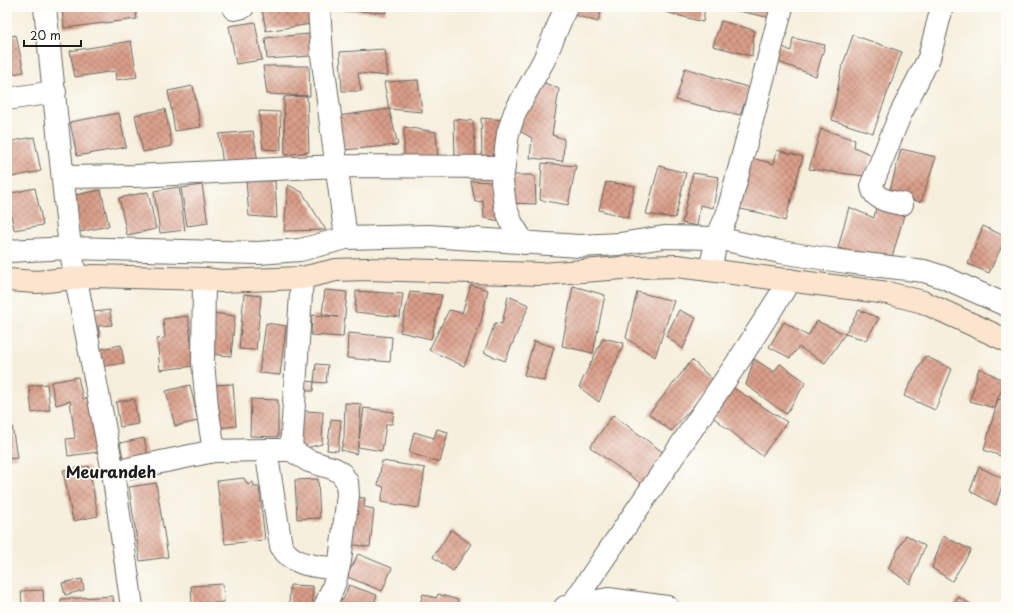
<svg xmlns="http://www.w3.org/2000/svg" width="1013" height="614" viewBox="0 0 1013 614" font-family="'Playpen Sans',sans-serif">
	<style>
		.building { fill: url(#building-cross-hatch) }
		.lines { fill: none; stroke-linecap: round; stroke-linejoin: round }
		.street-casing { stroke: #68665f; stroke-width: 24 }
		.secondary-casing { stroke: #68665f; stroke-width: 24 }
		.street { stroke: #fff; stroke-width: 22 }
		.secondary { stroke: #fce5cf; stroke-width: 22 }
		.labels { text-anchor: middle; stroke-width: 3.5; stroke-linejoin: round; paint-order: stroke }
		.quarter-label { font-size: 16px; font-weight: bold; fill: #1c1c1c; stroke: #fdfcf7 }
	</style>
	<defs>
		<pattern id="building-cross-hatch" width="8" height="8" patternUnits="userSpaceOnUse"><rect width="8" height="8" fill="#d99d87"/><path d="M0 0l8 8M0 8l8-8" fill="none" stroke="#af7f6e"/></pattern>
	</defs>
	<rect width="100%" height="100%" fill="#fdfcf7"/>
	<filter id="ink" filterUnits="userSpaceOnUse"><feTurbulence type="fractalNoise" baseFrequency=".025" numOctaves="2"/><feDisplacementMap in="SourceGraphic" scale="8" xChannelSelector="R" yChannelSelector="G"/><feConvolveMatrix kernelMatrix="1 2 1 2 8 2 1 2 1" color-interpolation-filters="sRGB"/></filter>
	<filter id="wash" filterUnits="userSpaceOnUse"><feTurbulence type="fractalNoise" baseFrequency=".012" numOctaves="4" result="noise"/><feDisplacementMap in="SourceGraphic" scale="16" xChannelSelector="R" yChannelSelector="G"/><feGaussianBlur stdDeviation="0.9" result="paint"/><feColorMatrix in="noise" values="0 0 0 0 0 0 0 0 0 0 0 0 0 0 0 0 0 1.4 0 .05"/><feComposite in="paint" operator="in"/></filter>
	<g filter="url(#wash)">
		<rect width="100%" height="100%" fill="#f5efdc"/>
		<g id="blocks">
			<!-- building -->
			<path class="building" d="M62,7H135L137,19L64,28Z
				M273,7H308L311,24L266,31L262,9Z
				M340,7H385L386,13L339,10Z
				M577,7H602L598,22L575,15Z
				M659,7H705L703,22L658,10Z
				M720,7H774L771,18Z
				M721,21L754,30L752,56L713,46Z
				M255,22L262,60L236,64L229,26Z
				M309,34L311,56L267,59L265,38Z
				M16,35L24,72L7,75V37Z
				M853,35L902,52L873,133L832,120L841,70Z
				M793,38L825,45L816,76L773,60L777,44L791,51Z
				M131,41L137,77L116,80L115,71L75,77L70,51Z
				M385,49L388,76L358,73L361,91H342L340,52Z
				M263,66H309L310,96L267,94Z
				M685,68L750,88L740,115L676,100Z
				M418,80L422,112L389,109L398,145L343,150L338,116L389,109L384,82Z
				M545,83L559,89L552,135L564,139L563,161L530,158L532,138L518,130L522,103Z
				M193,86L201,127L175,131L168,91Z
				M307,96L309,152L285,155L284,97Z
				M165,109L172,146L143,152L135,115Z
				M259,111L280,112L281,150L263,149Z
				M119,113L126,147L77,156L70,122Z
				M481,118L504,120L501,163L482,157Z
				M454,119L473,121L476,162L455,161Z
				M404,127L436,132L438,161H404Z
				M821,129L855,140L854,147L872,155L864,176L809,169Z
				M253,131L258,163L223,166L219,134Z
				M34,137L41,171L7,178V142Z
				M901,149L936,157L921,202L889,194Z
				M777,150L803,157L785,221L761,213L735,208L752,158L774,164Z
				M542,163L576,166L568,205L540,200Z
				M659,166L686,173L675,218L646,214Z
				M693,173L719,177L713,208L700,205L697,226L682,223Z
				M508,175H530L535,177L536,204L510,203Z
				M246,181H275L277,218L249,216Z
				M471,181L492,182L506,222L484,218L483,201L475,202Z
				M606,182L635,186L628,218L599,210Z
				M202,185L208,223L187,226L181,188Z
				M288,185L302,192L326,230L284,231Z
				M179,187L185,230L160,233L154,191Z
				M35,188L43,225L14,230L7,194Z
				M101,190L109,226L79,232L71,196Z
				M148,192L156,229L127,235L119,198Z
				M849,207L874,218L876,208L904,215L891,261L838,248Z
				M983,226L1006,237L989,273L968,264Z
				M471,285L488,290L481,322L464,366L429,350L449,310L462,313Z
				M573,286L605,295L593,353L562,346Z
				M325,290L347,292L343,337L311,335L312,315L338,317L322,314Z
				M356,291L403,294L400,317L355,312Z
				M410,292L442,295L431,339L400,332Z
				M637,292L674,301L655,357L626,338Z
				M244,294L261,296L256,350L239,349Z
				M508,296L529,305L505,361L484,353L495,323L502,324Z
				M110,310L112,325L98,326L100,337L88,338L85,313Z
				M679,310L696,318L683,349L666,336Z
				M859,310L879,318L866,340L845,334L825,363L799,347L790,358L769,347L784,322L808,336L817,321L845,334Z
				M213,313L235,316L231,356L209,354Z
				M188,316L194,366L160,370L157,339L165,338L163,319Z
				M266,323L286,326L280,375L259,373Z
				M348,333L392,337L390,362L347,358Z
				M603,338L624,343L599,402L579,387Z
				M534,341L554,347L544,381L524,375Z
				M121,345L124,363L99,367L96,350Z
				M925,356L952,369L935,410L904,396Z
				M754,359L774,372L780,364L806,382L786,414L746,385Z
				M692,360L715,382L671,431L649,414Z
				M316,364L328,365L326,383L314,382L313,391L299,390L300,380L314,382Z
				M979,368L1005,381L994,408L970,401Z
				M78,377L83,399L90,398L98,452L68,456L66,439L75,438L70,401L56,405L51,382Z
				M47,384L50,410L32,413L29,386Z
				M233,384L236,426L217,428L213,385Z
				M190,385L198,421L175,426L166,391Z
				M732,387L787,422L762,456L709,414Z
				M134,399L138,424L120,427L116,402Z
				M251,399L278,400V437L250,436Z
				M998,399L1006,402V458L984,450Z
				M345,403L361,404L359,439L364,408L394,412L392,424H386L382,451L358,447L359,441L356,454L341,450L344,438Z
				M302,411L323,412L322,444L293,451Z
				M613,415L664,453L647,488L590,447Z
				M331,419L341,420L338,451L327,450Z
				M12,425L17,458L7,459V426Z
				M437,429L448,432L440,462L409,453L414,432L434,438Z
				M144,438L148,457L124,462L120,443Z
				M382,461L425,468L419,508L381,502L384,487L378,485Z
				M89,466L98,516L73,521L63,470Z
				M979,467L1004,479L996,505L970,491Z
				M244,478L248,485L253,482L254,487H259L265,540L225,544L217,481Z
				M318,479L320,518L297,519L295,480Z
				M156,483L168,557L140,561L129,487Z
				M352,497L365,498L364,507L374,509L370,547L347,544Z
				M451,530L471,544L453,571L433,557Z
				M906,535L925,546L910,584L888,568Z
				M943,536L971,550L952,581L932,568Z
				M358,554L392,568L382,591L345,576L353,565Z
				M82,579L84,590L65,595L62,583Z
				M223,584L224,602L192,604L191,586Z
				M290,585L313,586L312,607H289Z
				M349,585L377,595L372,607H333L336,598L343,600Z
				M43,590L44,607H22L21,591Z
				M423,594L436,598L438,594L458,600L456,607H419Z
				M113,596L114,607H61V599Z
				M958,597L976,607H953Z"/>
		</g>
	</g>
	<g filter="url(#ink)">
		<use href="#blocks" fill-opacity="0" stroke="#68665f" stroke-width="1"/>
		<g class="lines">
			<!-- street casing -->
			<g class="street-casing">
				<path id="street" d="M45,7L70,248L113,472L132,607
					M319,7L322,55L346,238
					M234,9L243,7
					M7,99L55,92
					M63,177L135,176L337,166L504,167
					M902,204C889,201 872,200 872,184L900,115L929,58L942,7
					M524,243L512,224L505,206L502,181L508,133L515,112L544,60L566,7
					M7,251L70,248L258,253L300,250L346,238L428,236L579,246L620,244L664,237L717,238L780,252L847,262L924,271L943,277L1006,305
					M710,270L717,238L727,215L782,7
					M204,279L203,362L207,407L214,451
					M266,450L281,546C293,567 317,566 338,569
					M291,450L302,278
					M113,472L214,451L266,450H291L309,461L335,469L342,474L347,482L348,495L340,561L335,582L325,607
					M572,605L743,354L790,280
					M565,607L608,599L667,607"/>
			</g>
			<!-- secondary casing -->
			<g class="secondary-casing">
				<path id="secondary" d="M7,280L37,282L94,276L204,279L221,281L302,278L336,270L366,269L542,274L636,267L677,266L888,293L923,302L1006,340"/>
			</g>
			<!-- street -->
			<use href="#street" class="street"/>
			<!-- secondary -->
			<use href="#secondary" class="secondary"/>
		</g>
	</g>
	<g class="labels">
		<!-- quarter labels -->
		<g class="quarter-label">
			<text x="111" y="478">Meurandeh</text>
		</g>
	</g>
	<!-- margin -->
	<rect width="1013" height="614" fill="none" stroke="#fdfcf7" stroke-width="24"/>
	<!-- scale -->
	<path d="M24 40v6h57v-6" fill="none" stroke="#1c1c1c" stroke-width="2"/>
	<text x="30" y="40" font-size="12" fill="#1c1c1c" stroke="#fdfcf7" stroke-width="3" paint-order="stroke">20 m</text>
</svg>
